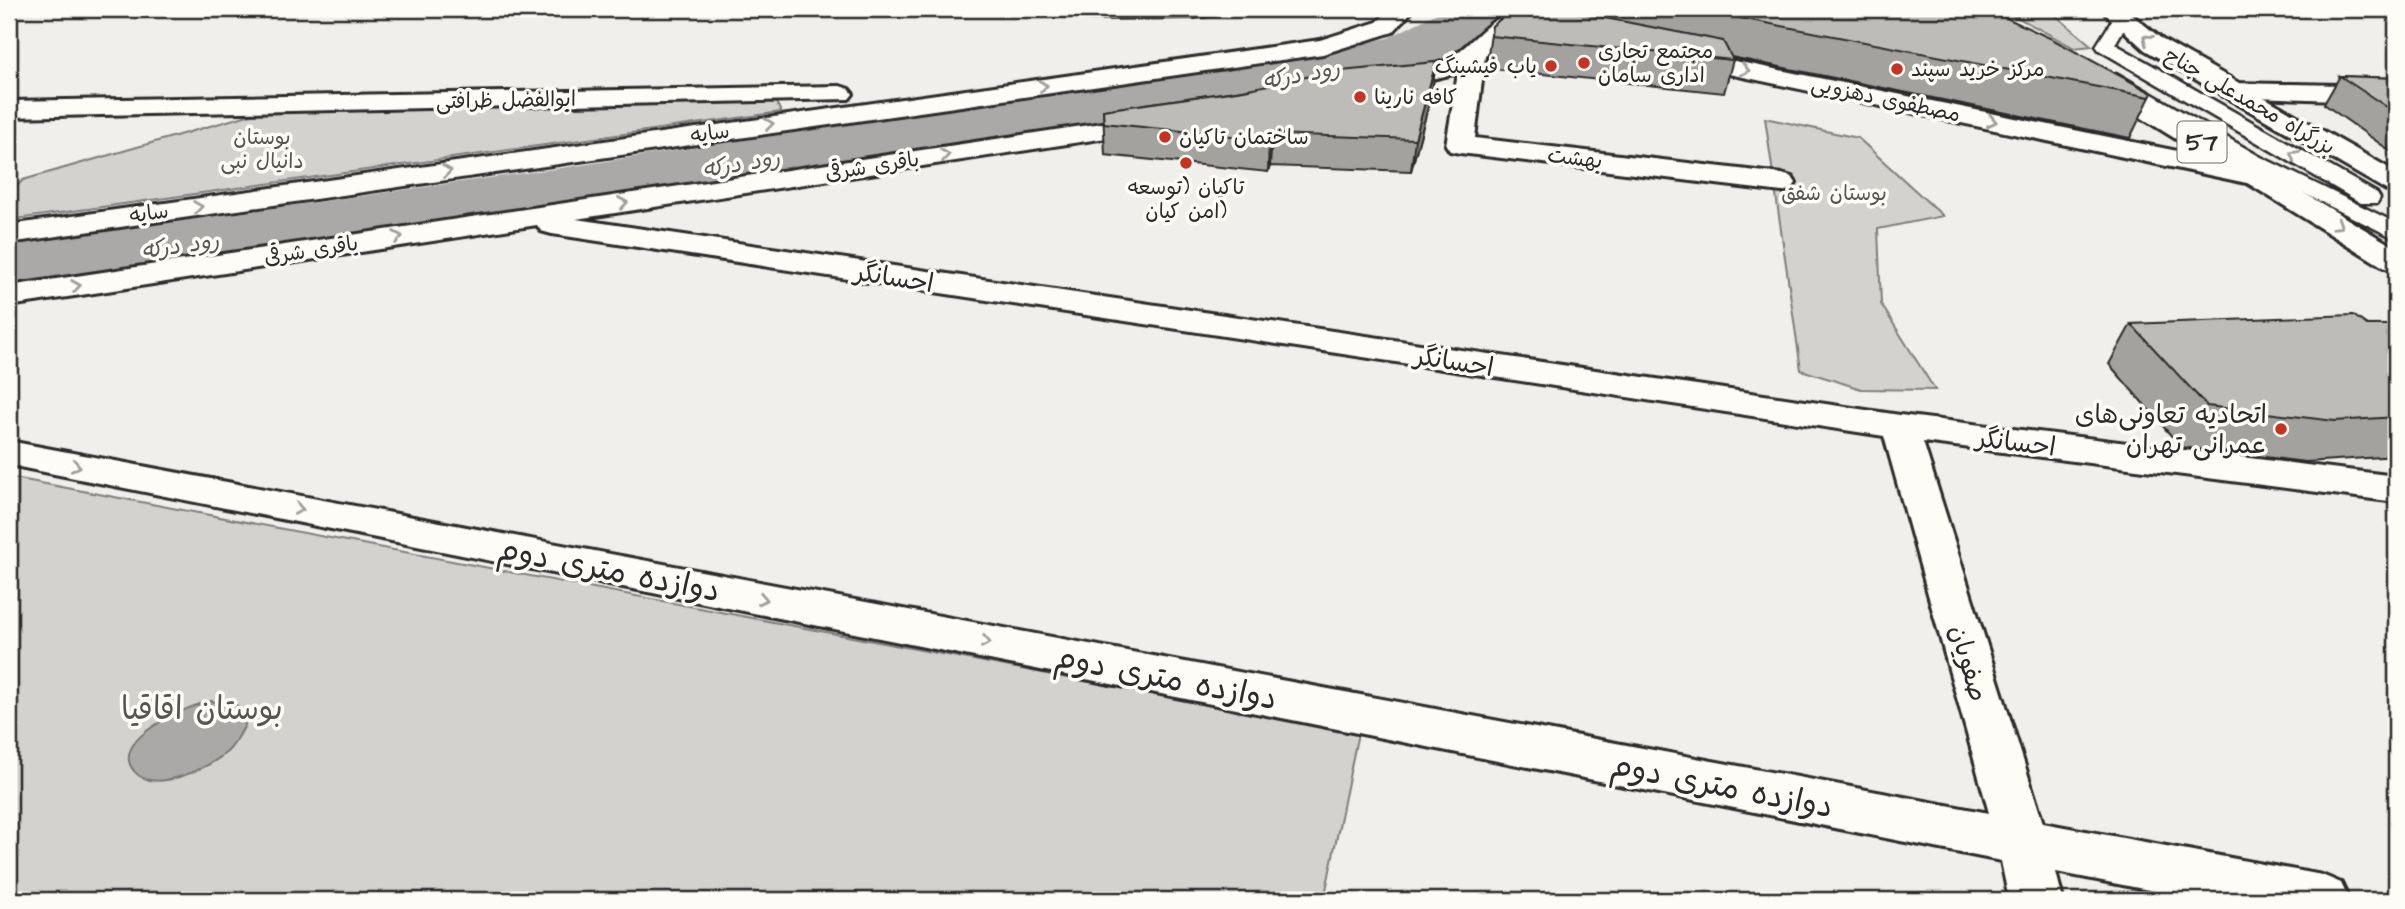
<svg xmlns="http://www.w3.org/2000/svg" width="2405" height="909" viewBox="0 0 2405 909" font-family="'Architects Daughter','Playpen Sans Arabic',sans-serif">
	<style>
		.green { fill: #d3d2cf; stroke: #7f7e7d; stroke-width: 2 }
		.water { fill: #aaa9a7; stroke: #777775; stroke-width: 2 }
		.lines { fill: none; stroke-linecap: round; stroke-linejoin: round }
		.river { fill: #aaa9a7; fill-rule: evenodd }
		.lane-casing { stroke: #2b2b2b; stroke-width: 5 }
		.street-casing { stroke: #2b2b2b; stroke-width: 6 }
		.highway-casing { stroke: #2b2b2b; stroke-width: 6 }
		.lane { fill: #fdfcf7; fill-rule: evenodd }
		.street { fill: #fdfcf7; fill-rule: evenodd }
		.highway { fill: #fdfcf7; fill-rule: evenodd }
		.wall { fill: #a3a29e; stroke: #2b2b2b; stroke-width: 2 }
		.shaded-wall { fill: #848481; stroke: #2b2b2b; stroke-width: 2 }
		.building { fill: #bdbcb8; stroke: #2b2b2b; stroke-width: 2 }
		.oneway { stroke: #9e9e9b }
		.poi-dot { fill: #c8321e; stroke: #fdfcf7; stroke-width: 2.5 }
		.labels { text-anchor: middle; stroke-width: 7; stroke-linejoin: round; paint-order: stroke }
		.far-poi-label { font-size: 21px; fill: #2b2b2b; stroke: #fdfcf7; text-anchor: start }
		.far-street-label { font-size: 21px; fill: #2b2b2b; stroke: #fdfcf7 }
		.far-park-label { font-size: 21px; fill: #555554; stroke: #fdfcf7 }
		.far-water-label { font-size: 23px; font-style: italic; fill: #575756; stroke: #fdfcf7 }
		.shield { fill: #fdfcf7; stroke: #6a6a68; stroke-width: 2 }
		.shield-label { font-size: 24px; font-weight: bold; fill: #2b2b2b }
		.street-label { font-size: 26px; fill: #2b2b2b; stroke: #fdfcf7 }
		.poi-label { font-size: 26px; fill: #2b2b2b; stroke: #fdfcf7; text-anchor: end }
		.near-street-label { font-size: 32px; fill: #2b2b2b; stroke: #fdfcf7 }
		.near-park-label { font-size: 32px; fill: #555554; stroke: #fdfcf7 }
	</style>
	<rect width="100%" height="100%" fill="#f0efeb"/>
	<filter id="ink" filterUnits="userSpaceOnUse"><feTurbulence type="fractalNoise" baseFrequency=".0143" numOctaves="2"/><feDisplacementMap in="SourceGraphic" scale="14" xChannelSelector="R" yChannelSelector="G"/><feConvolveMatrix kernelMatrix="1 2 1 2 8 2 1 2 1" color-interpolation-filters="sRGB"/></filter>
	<g filter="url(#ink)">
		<!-- green -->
		<path class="green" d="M2002,9H2048L2092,46L2074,48Z
			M776,102L781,112L9,220V194L23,180L255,113Z
			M1765,118L1858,138L1943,216L1878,229L1881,304L1935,390L1861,389L1801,370Z
			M9,477L1358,733L1324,900H9Z"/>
		<!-- water -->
		<path class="water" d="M211,701L238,706L245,725C240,735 235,744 227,752C209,768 153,795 134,771C107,739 190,705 211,701Z"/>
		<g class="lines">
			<!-- river -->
			<path class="river" d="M1445,9H1485L1494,22L1485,35L1469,47L1432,64L1310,94L568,213L9,295V245L568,167L1310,54L1388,38Z"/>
			<!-- lane casing -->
			<g class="lane-casing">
				<path id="lane" d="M2122,13L2130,18L2115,44L2377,193L2380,198L2377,203H2361L2099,50L2096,46L2116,14Z
					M2116,73L2259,156L2396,223V239L2245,164L2110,83L2107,79L2110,75Z"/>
			</g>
			<!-- street casing -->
			<g class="street-casing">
				<path id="street" d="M1390,9H1414L1393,32L1323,54L9,243V225L1320,40L1377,22Z
					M1510,14L1544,21L1548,26L1544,31L1536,33L1515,29L1485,56L1475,138L1782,174L1792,177L1796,183L1792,189L1782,192L1460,153L1450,151L1446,145L1458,73L1384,90L1375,87L1371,82L1375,77C1397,71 1423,70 1444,61C1468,50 1485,20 1510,14Z
					M1681,50L2261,168L2271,171L2275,177L2271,183L2261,186L1672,62L1669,57L1672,52Z
					M2231,83L2396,86V102L2222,96L2218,91L2222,86Z
					M840,86L849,89L853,94L849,99L9,117V101Z
					M1156,115L1165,117L1169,123L1165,129L576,219L1900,415L2396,476V502L1923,442L2043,823L2322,875L2341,883L2349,900H2200L2056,872L2063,900H2009L2001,861L9,465V441L1989,813L1884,436L552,234L541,231L537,225L9,306V286Z"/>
			</g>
			<!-- highway casing -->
			<g class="highway-casing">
				<path id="highway" d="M2100,9H2125L2163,40L2396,172V193L2386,190L2145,50Z
					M2099,73L2108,76L2396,248V270L2385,268L2090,86L2086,81L2090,76Z"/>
			</g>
			<!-- lane -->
			<use href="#lane" class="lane"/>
			<!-- street -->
			<use href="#street" class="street"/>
			<!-- highway -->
			<use href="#highway" class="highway"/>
		</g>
		<!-- wall -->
		<path class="wall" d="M993,9H1269L1192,19L1091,20L994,10Z
			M1513,9H1987L2150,97L2130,138L1731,57L1733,60L1724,93L1486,68L1492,26Z
			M1436,62L1432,92L1411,171L1270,166L1268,172L1105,155L1103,110Z
			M2340,76L2396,78V155L2324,104Z
			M2131,324L2396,325V456L2306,462L2181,447L2109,364Z"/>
		<!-- shaded-wall -->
		<path class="shaded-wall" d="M1192,9H1269L1192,19Z
			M1436,62L1432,92L1411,171L1415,139Z
			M1272,134L1270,166L1268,172L1269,140Z"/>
		<!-- building -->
		<path class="building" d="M1513,9H1559L1723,41L1733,60L1491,36L1492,26Z
			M1693,9H1987L2052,39L2152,93L2150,97Z
			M1436,62L1415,139L1272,134L1269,140L1104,123L1103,110L1244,90L1330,72Z
			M2340,76L2396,78V113Z
			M2353,315L2367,325H2396V417L2335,421L2207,406L2131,324Z"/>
		<!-- one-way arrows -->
		<defs><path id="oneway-chevron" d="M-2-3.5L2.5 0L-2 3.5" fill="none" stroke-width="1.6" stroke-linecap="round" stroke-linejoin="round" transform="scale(1.75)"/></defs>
		<g class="oneway">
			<use href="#oneway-chevron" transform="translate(2147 39) rotate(-141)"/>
			<use href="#oneway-chevron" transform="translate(1745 70) rotate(12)"/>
			<use href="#oneway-chevron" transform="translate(1043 86) rotate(-7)"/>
			<use href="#oneway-chevron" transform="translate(1992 121) rotate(12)"/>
			<use href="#oneway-chevron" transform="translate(769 124) rotate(-8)"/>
			<use href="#oneway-chevron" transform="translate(945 155) rotate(-9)"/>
			<use href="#oneway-chevron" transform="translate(2294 155) rotate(-151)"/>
			<use href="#oneway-chevron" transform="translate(447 171) rotate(-8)"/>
			<use href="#oneway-chevron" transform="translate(623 203) rotate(-9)"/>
			<use href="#oneway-chevron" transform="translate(198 207) rotate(-8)"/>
			<use href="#oneway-chevron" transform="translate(2338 225) rotate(32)"/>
			<use href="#oneway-chevron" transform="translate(398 237) rotate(-9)"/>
			<use href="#oneway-chevron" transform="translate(76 286) rotate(-9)"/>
			<use href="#oneway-chevron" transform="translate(76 466) rotate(11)"/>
			<use href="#oneway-chevron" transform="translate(299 509) rotate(11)"/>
			<use href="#oneway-chevron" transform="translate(763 599) rotate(11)"/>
			<use href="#oneway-chevron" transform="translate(986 642) rotate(11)"/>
		</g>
	</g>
	<!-- markers -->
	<g class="poi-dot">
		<circle cx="1584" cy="63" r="7"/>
		<circle cx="1551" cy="66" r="7"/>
		<circle cx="1897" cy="69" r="7"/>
		<circle cx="1360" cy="97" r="7"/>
		<circle cx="1165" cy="137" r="7"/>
		<circle cx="1186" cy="163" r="7"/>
		<circle cx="2281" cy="429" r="7"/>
	</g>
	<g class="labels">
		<!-- far-poi labels -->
		<g class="far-poi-label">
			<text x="1598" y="58">مجتمع تجاری<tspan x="1598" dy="24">اداری سامان</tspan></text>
			<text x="1537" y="73" text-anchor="end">یاب فیشینگ</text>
			<text x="1911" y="76">مرکز خرید سپند</text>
			<text x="1374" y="104">کافه نارینا</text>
			<text x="1179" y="144">ساختمان تاکیان</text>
			<text x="1186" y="194" text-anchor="middle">تاکیان (توسعه<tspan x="1186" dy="24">امن کیان)</tspan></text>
		</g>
		<!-- far-street labels -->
		<g class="far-street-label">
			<text transform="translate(1886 99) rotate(12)" y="7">مصطفوی دهزویی</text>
			<text transform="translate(506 100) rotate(-1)" y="7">ابوالفضل ظرافتی</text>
			<text transform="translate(2250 101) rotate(30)" y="7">بزرگراه محمدعلی جناح</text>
			<text transform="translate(710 133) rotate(-8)" y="7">سایه</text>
			<text transform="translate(1575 158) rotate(7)" y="7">بهشت</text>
			<text transform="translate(872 166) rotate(-9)" y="7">باقری شرقی</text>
			<text transform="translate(149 213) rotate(-8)" y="7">سایه</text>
			<text transform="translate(311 250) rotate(-9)" y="7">باقری شرقی</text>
		</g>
		<!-- far-park labels -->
		<g class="far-park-label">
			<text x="262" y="144">بوستان<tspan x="262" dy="24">دانیال نبی</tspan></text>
			<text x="1834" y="200">بوستان شفق</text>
		</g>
		<!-- far-water labels -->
		<g class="far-water-label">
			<text transform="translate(1301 74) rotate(-10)" y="8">رود درکه</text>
			<text transform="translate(741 163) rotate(-9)" y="8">رود درکه</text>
			<text transform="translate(180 245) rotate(-8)" y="8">رود درکه</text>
		</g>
		<!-- shield labels -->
		<rect class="shield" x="2177.5" y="121.5" width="49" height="41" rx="5"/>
		<g class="shield-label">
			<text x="2202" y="150">57</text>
		</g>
		<!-- street labels -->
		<g class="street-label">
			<text transform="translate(894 277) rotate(9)" y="9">احسانگر</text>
			<text transform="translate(1454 361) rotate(9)" y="9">احسانگر</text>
			<text transform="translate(2016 442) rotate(7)" y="9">احسانگر</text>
			<text transform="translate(1969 663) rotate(74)" y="9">صفویان</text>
		</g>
		<!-- poi labels -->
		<g class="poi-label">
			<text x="2267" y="423">اتحادیه تعاونی‌های<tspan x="2267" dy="30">عمرانی تهران</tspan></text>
		</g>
		<!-- near-street labels -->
		<g class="near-street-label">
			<text transform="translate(609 569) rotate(11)" y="11">دوازده متری دوم</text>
			<text transform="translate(1166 677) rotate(11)" y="11">دوازده متری دوم</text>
			<text transform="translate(1722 785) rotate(11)" y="11">دوازده متری دوم</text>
		</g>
		<!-- near-park labels -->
		<g class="near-park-label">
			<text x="202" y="719">بوستان اقاقیا</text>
		</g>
	</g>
	<!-- margin -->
	<rect width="2405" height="909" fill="none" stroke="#fdfcf7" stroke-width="35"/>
	<rect x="18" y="18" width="2370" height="874" fill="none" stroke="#2b2b2b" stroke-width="2.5" filter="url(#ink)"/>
</svg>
